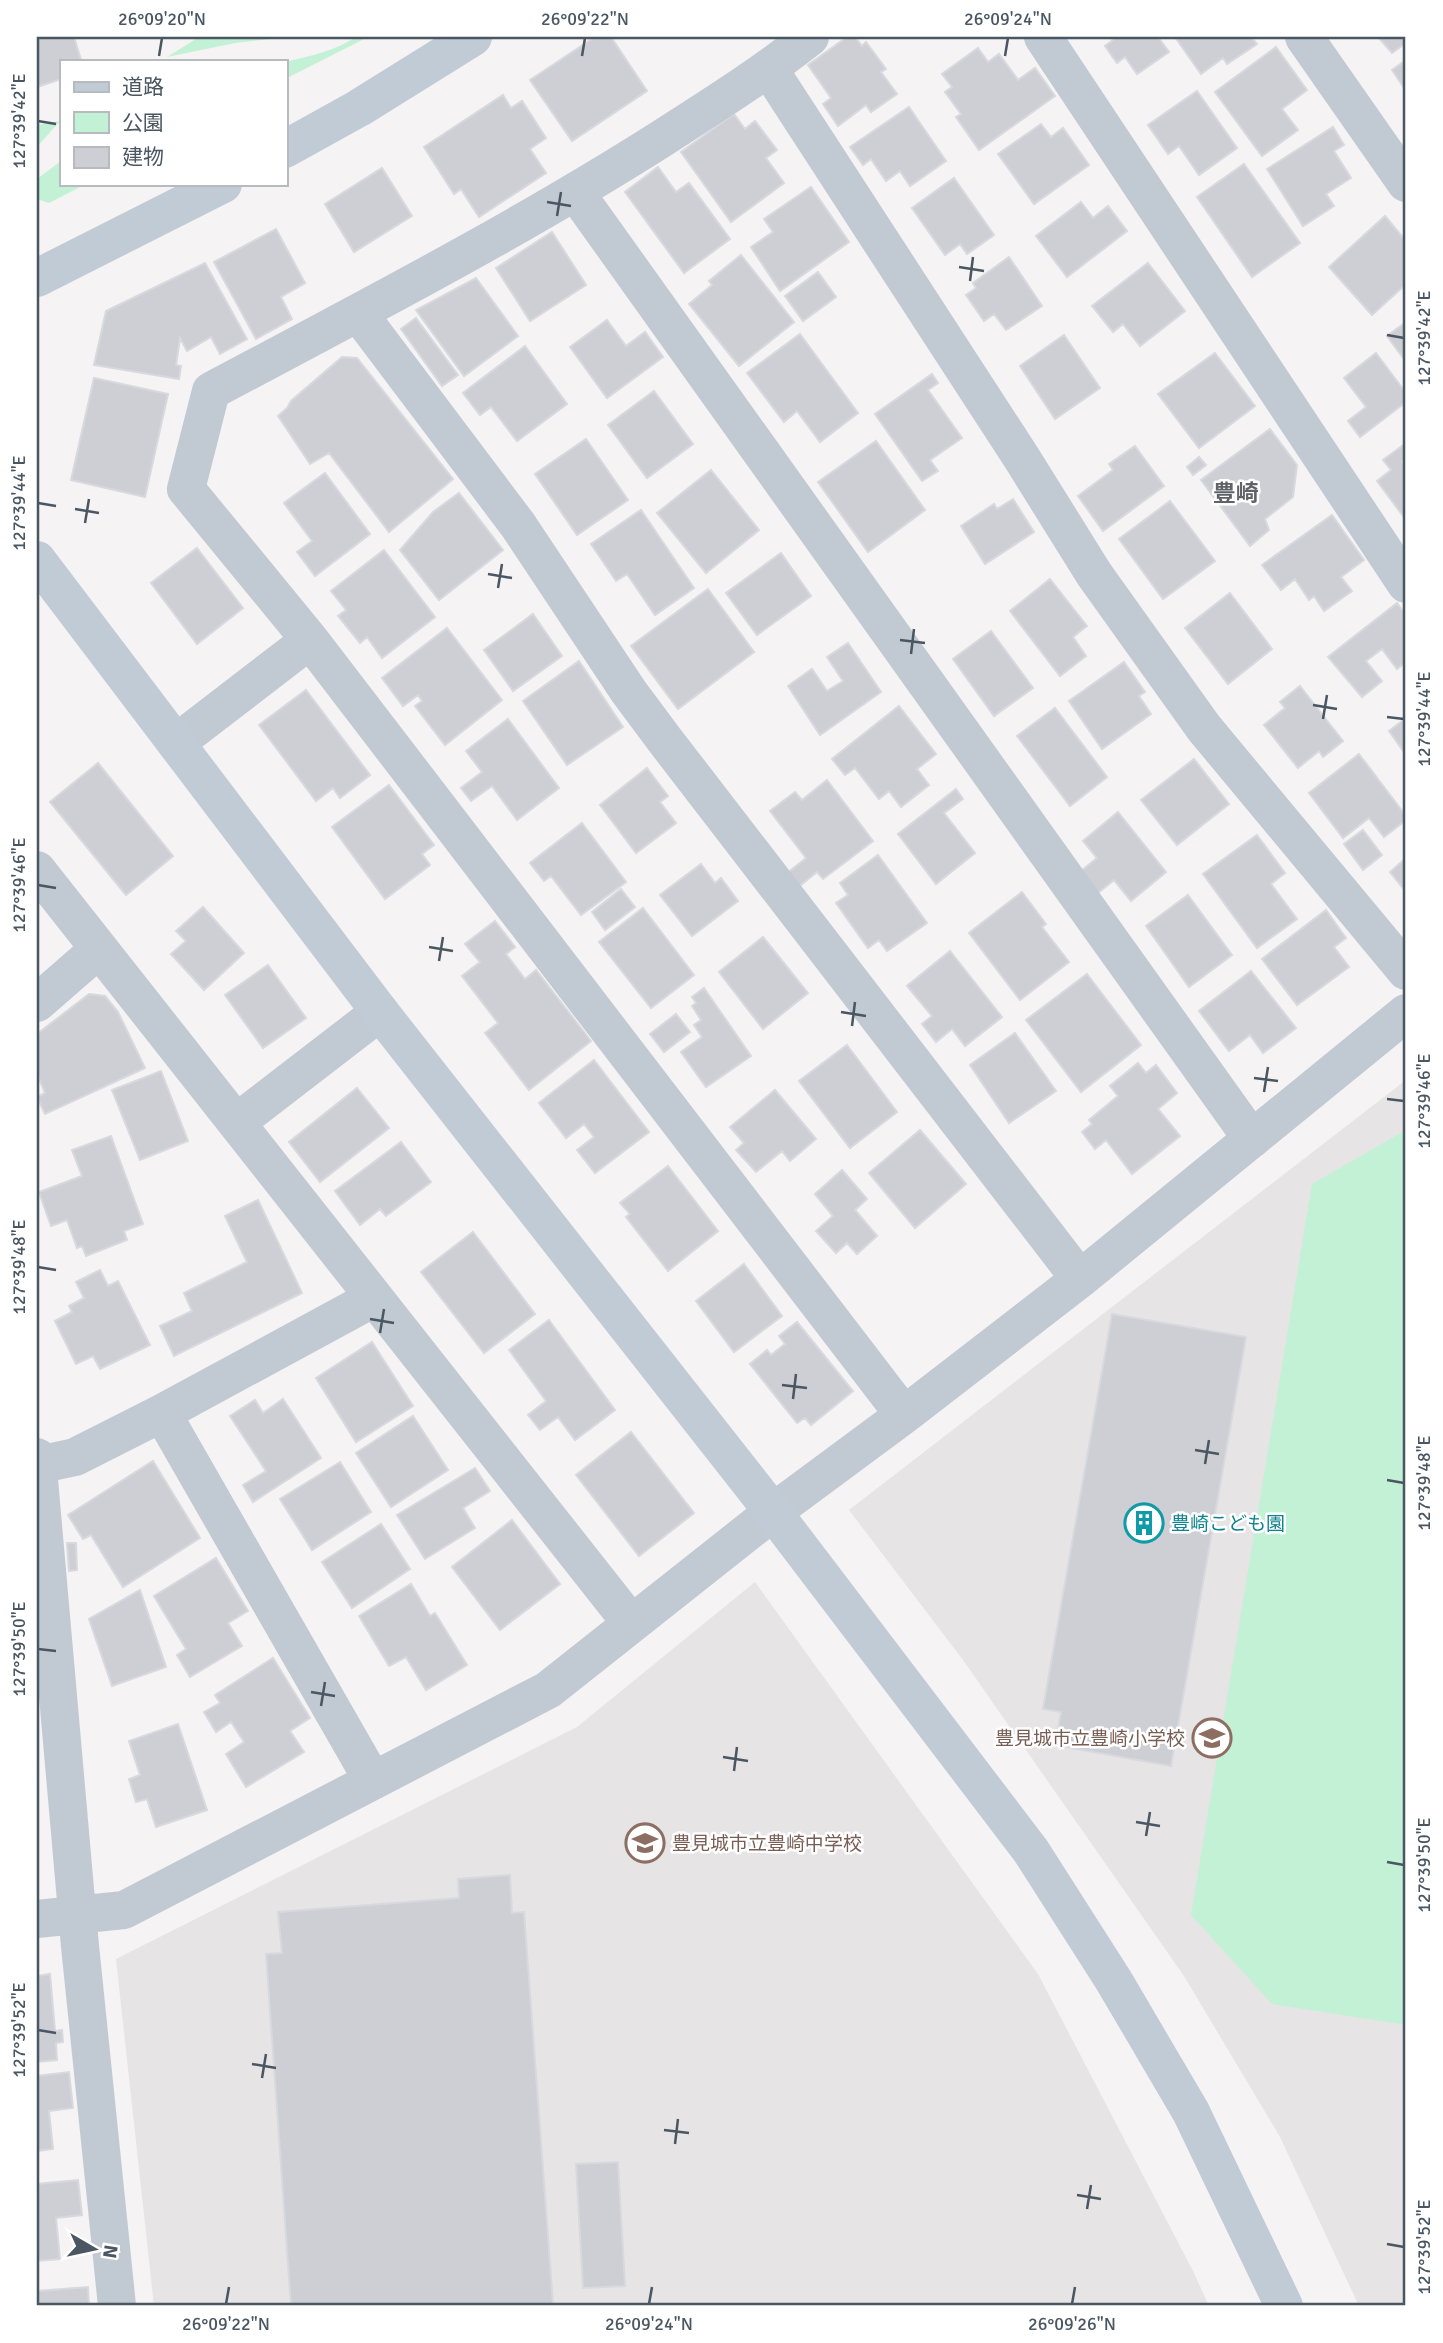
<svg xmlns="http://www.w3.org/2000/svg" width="1443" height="2343" viewBox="0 0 1443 2343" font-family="Signika,'Noto Sans JP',sans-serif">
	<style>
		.education { fill: #e6e4e5 }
		.green { fill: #c3f1d5 }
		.building { fill: #cdcfd5; stroke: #d7d9de; stroke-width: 2 }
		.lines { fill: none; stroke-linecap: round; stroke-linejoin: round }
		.street { stroke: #c1cad2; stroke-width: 38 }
		.secondary { stroke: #c1cbd6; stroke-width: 38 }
		.ticks { fill: none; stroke: #4a5661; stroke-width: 2.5 }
		.labels { text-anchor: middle; stroke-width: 5; stroke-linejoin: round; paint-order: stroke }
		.culture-label { font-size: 19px; fill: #0d838f; stroke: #fff; text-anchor: start }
		.education-label { font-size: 19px; fill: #785e54; stroke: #fff; text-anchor: end }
		.quarter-label { font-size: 23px; font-weight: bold; fill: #5f6368; stroke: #fff }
		.neatline { fill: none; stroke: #4a5661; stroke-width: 2.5 }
		.ticks-label { font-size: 18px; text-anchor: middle; fill: #4a5661 }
	</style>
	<rect width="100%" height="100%" fill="#f5f3f3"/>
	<!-- education -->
	<path class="education" d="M1406,1080V2306H1359L1280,2137L1184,1976L963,1660L849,1510Z
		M755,1582L1038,1974L1193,2271L1209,2306H154L116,1959L577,1727Z"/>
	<!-- green -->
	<path class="green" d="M199,37H286L235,43L167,57Z
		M356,37H368L285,79V62C310,56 335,51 356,37Z
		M60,121L37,147V125Z
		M61,161V184H86L49,203L37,199V179Z
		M1406,1130V2025L1272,2004L1191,1915L1312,1184Z"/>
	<!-- building -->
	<path class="building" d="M37,37H74L81,60L61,61V79L37,87Z
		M595,37H611L647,91L572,141L530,80Z
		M847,37H855L862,46L866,42L886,69L881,72L897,94L871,112L866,105L838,126L823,104L831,98L808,65Z
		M1111,37H1158L1169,52L1137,74L1125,57L1117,63L1105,46L1113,40Z
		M1175,37H1251L1257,44L1227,64L1223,58L1201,74Z
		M1378,37H1406V43L1392,53Z
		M1276,47L1307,90L1282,109L1298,130L1262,156L1215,92Z
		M978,48L988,62L999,54L1018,80L1035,68L1055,96L979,150L956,117L961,114L945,92L952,87L942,74Z
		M1406,60V91L1392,70Z
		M1197,91L1237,148L1199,175L1179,146L1168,154L1148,125Z
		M503,95L511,108L522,101L546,138L530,149L546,173L479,217L461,189L454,194L424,147Z
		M909,107L946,161L910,186L900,171L886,181L871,159L863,165L850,147Z
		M734,114L745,129L755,121L777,150L766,158L784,183L731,222L681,152Z
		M1041,124L1051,137L1063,128L1089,165L1034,204L998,154Z
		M1333,127L1344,145L1334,151L1351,178L1326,194L1334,206L1303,226L1267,169Z
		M1244,164L1300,243L1252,277L1197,197Z
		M658,167L676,192L689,183L730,239L684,273L625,192Z
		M382,168L412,216L354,252L325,204Z
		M954,178L994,235L967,254L960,244L945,255L912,208Z
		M811,187L849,242L780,291L751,247L773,232L764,219Z
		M1081,202L1093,218L1108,206L1127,231L1067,277L1036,236Z
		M1385,216L1406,241V284L1372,315L1329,267Z
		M276,229L305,283L281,297L292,319L256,339L214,262Z
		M552,232L586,285L530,321L496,268Z
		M741,255L794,322L739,366L689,304L712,285L709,281Z
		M1009,257L1042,306L1006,330L994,314L984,321L966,295L976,288L973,283Z
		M205,263L247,339L220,354L211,337L187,351L180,338L176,365L181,366L179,379L94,365L106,311Z
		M1148,263L1185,311L1140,346L1123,324L1113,332L1092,306Z
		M818,272L836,297L803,321L785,296Z
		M476,278L518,336L464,376L416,310Z
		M416,318L458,375L442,386L401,329Z
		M607,320L626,346L645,332L663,357L607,398L570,347Z
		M1406,322V362L1387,336Z
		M800,334L858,413L820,442L797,411L784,422L747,373Z
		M1064,335L1100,388L1055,419L1020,366Z
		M525,346L567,404L517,441L491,407L480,415L463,393Z
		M1215,353L1255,406L1199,448L1158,394Z
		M1376,353L1406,393V402L1360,437L1348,421L1366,407L1344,378Z
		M342,357L357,358L453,479L389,532L329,453L310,464L278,416L287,408L291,401Z
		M932,374L938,383L928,390L962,438L930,460L938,471L922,481L875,414Z
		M94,378L168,394L145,497L71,480Z
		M654,391L693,444L647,478L608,425Z
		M1270,429L1297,465L1293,497L1265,519L1269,530L1250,546L1201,480Z
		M586,439L628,500L577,535L535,474Z
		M876,441L925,510L868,552L818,482Z
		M1406,443V459L1402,462L1406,468V520L1377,481L1391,470L1383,460Z
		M1135,446L1164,486L1103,531L1078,496L1113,470L1109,464Z
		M1199,457L1206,465L1193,475L1187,467Z
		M711,470L759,530L706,573L657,513Z
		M325,473L370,534L315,576L297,552L312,541L284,503Z
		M459,493L503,550L439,600L400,550L433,512Z
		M1013,499L1034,532L985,564L961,526L994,504L997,509Z
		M1170,501L1215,561L1163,599L1119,539Z
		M641,510L694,588L655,615L627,574L616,581L591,544Z
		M1332,515L1364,560L1341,577L1352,591L1324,611L1314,596L1309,600L1295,579L1281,590L1262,565Z
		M197,548L243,608L197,644L151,583Z
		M384,550L435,617L382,658L367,637L360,643L338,616L346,610L331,591Z
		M781,553L811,596L757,635L726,593Z
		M1050,579L1087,626L1073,637L1086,656L1060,676L1010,611Z
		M708,589L754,652L678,709L631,646Z
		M1230,593L1272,649L1228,684L1185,628Z
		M1397,603L1406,615V662L1397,669L1382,649L1366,661L1382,681L1362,697L1328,657Z
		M533,614L562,656L513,691L484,650Z
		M447,628L502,700L445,745L415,706L422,701L418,695L403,706L382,678Z
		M991,631L1033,688L994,716L953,659Z
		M848,643L881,692L820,735L788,686L812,669L827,691L843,681L827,657Z
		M579,661L623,727L567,765L523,701Z
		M1124,662L1145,692L1139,696L1151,714L1102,749L1069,701Z
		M1300,686L1343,741L1323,757L1319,751L1298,768L1264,725L1285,708L1280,702Z
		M306,690L370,775L340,798L333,788L316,801L259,725Z
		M899,706L936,754L917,769L929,785L901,807L889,791L879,799L855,768L845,775L832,759Z
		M1055,708L1107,777L1070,806L1017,736Z
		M1406,718V755L1389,731Z
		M508,719L559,788L517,820L492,786L471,801L461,788L482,772L466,751Z
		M1359,754L1406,816V820L1384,837L1369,818L1343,838L1309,793Z
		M1194,759L1229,804L1177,845L1141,800Z
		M98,763L173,856L126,895L50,802Z
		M647,768L668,796L660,802L676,823L636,853L600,805Z
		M827,780L873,841L823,879L817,872L797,888L786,874L806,858L770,811L795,792L802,800Z
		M389,785L434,845L422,854L430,865L385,899L332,827Z
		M956,789L963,799L944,813L975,853L936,884L898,834Z
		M1118,812L1166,872L1131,901L1114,880L1098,893L1081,871L1097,858L1083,841Z
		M582,823L626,882L581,915L551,876L544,881L530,863Z
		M1363,830L1382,855L1363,870L1344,844Z
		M1257,835L1285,873L1271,884L1297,919L1257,948L1203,874Z
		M878,855L927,923L887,951L879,940L868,948L836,903L848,895L840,883Z
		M1406,858V892L1390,872Z
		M701,864L715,883L721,878L738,901L692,936L660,895Z
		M621,889L635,907L605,930L592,912Z
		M1022,892L1046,924L1042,927L1069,962L1020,1000L969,933Z
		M1188,895L1232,955L1189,987L1146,926Z
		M203,907L244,953L204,990L171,954L186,941L176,931Z
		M643,908L694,975L651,1008L599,942Z
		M1326,910L1346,938L1334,947L1349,967L1297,1005L1262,959Z
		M495,921L515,947L506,954L525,979L536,970L591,1041L529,1090L485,1033L498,1023L462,976L480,962L465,944Z
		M763,937L808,993L763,1029L719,972Z
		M950,951L1002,1017L965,1046L952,1029L936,1042L922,1024L932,1016L907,986Z
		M268,965L306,1018L263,1048L225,995Z
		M1251,971L1296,1028L1263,1053L1250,1035L1229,1051L1199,1011Z
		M1087,974L1141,1045L1081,1092L1026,1020Z
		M704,988L751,1056L706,1087L681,1052L702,1037L694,1025L701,1020L692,1006L696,1003L692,997Z
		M89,994L105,996L118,1012L145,1068L45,1114L37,1097L45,1093L37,1074V1034Z
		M676,1014L690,1032L664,1052L650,1034Z
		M1015,1033L1056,1091L1009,1123L970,1065Z
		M847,1045L897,1112L850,1148L799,1081Z
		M594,1060L649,1132L595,1173L577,1150L594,1137L584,1124L566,1138L539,1103Z
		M1138,1063L1146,1073L1156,1065L1177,1093L1158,1109L1180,1136L1132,1174L1106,1140L1095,1149L1082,1132L1092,1124L1089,1120L1118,1096L1110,1086Z
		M161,1071L188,1141L140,1160L112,1090Z
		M357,1088L389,1128L320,1182L289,1142Z
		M775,1090L816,1139L790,1161L782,1151L756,1172L736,1150L744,1143L730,1127Z
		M920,1130L966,1184L915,1228L869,1173Z
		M111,1136L143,1224L124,1231L127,1240L86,1256L82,1246L77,1248L67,1220L51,1226L39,1192L82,1176L72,1150Z
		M401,1142L431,1182L386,1216L380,1209L360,1225L335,1191Z
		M668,1166L718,1231L668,1271L626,1217L630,1214L620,1203Z
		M842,1170L867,1199L855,1210L877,1236L857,1254L847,1243L836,1253L816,1231L833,1216L815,1194Z
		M258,1200L302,1293L174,1356L160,1326L192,1311L184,1293L247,1262L225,1216Z
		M473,1232L535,1314L484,1353L421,1272Z
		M744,1264L782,1316L734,1352L696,1301Z
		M100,1270L108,1286L118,1281L150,1345L100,1369L93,1356L76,1364L55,1321L72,1312L69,1306L84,1298L76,1282Z
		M1112,1314L1246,1337L1171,1766L1055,1745L1061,1712L1043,1709Z
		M549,1320L615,1410L575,1440L558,1417L540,1430L528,1415L546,1401L509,1350Z
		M797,1322L853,1391L811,1425L805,1418L797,1423L750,1364L767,1350L771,1355L785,1344L779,1336Z
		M372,1342L413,1406L356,1442L316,1378Z
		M283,1399L321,1458L253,1502L243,1485L266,1471L230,1416L255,1400L263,1413Z
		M413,1416L448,1470L391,1507L356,1453Z
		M631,1432L694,1513L639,1556L576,1475Z
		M153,1461L200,1538L123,1587L91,1535L83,1539L68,1515Z
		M340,1462L371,1512L312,1550L280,1499Z
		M475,1468L490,1491L463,1508L475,1528L425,1559L397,1515Z
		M512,1520L560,1584L500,1630L452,1567Z
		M381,1524L410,1569L352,1608L322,1562Z
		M67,1543H76L77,1570L69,1571Z
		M216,1558L248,1611L228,1623L242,1646L190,1677L177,1655L186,1649L154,1596Z
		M411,1584L430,1616L435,1613L467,1665L426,1690L406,1657L389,1666L359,1616Z
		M140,1590L166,1667L112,1686L89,1619Z
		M273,1658L310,1718L290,1731L304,1752L246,1787L226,1754L244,1742L231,1722L216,1732L204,1712L220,1703L215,1695Z
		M178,1724L207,1810L156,1827L147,1799L136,1802L129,1779L140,1775L129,1741Z
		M510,1875L512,1913L524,1912L553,2304L524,2306H291L266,1954L282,1953L278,1912L459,1898L458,1879Z
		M50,1974L55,2031L62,2030L63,2042L56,2043L57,2060L37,2062V1976Z
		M69,2072L73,2108L49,2111L53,2149L37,2151V2076Z
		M618,2162L625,2286L583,2288L576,2164Z
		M78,2180L82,2215L56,2218L60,2259L37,2261V2184Z
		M88,2287L89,2306H37V2291Z"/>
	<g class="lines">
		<!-- street -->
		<path class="street" d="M810,37C763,74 712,106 661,139C516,231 363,310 211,391L186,489L310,640L904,1415
			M1043,37L1406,584
			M1304,37L1406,183
			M769,69L1023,460L1094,574L1204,728L1406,971
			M576,193L1252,1139
			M359,314L518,525L629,692L664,739L1080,1279
			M176,743L310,640
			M37,870L631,1623
			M37,1003L99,949
			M237,1122L380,1012
			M162,1413L373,1781
			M37,1457L80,1946L117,2306
			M38,1465L75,1457L162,1413L374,1298
			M37,1919L124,1910L548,1690L773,1512L904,1415L1080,1279L1406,1013"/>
		<!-- secondary -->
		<path class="secondary" d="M285,149L359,108L473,37
			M37,278L223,184
			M37,560L380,1012L773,1512L1031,1851L1114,1981L1191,2112L1284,2306"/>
	</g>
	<!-- ticks -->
	<path class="ticks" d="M159,56L162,38M582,56L585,38M1005,56L1008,38M38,121L56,124M547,202L571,206M557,216L561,192M959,267L984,271M970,281L973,257M1387,335L1404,338M38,503L56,506M75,509L99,513M85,523L89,499M488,574L512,578M498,588L502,564M900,640L925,643M911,654L914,629M1313,705L1337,709M1387,717L1404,719M1323,719L1327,695M38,885L56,888M429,947L453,951M439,961L443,937M841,1012L866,1016M852,1026L855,1002M1254,1078L1278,1081M1264,1092L1268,1067M1387,1099L1404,1101M38,1267L56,1270M370,1319L394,1323M380,1333L384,1309M782,1385L807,1388M793,1399L796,1374M1195,1450L1219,1454M1205,1464L1209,1440M1387,1480L1404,1483M38,1649L56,1651M311,1692L335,1696M321,1706L325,1682M723,1757L748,1761M734,1771L737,1747M1136,1822L1160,1826M1146,1836L1150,1812M1387,1862L1404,1865M38,2030L56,2033M252,2064L276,2068M262,2078L266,2054M664,2130L689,2133M675,2144L678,2119M1077,2195L1101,2199M1087,2209L1091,2185M1387,2244L1404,2247M226,2304L229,2287M649,2304L652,2287M1072,2304L1075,2287"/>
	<!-- icons -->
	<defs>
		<g id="building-ring" transform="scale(2.0125)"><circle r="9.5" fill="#fff" stroke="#0f9aa8" stroke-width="1.5"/><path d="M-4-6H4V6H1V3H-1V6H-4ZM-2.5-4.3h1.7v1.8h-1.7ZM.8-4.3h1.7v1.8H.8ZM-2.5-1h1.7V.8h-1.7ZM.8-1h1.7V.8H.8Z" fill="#0f9aa8"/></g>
		<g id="school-ring" transform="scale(2.0125)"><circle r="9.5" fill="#fff" stroke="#8d6e63" stroke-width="1.5"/><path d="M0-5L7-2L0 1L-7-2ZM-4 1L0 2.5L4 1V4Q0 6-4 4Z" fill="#8d6e63"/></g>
	</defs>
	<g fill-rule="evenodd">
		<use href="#building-ring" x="1144" y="1523"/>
		<use href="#school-ring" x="1212" y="1738"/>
		<use href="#school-ring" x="645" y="1843"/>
	</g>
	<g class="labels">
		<!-- culture labels -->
		<g class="culture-label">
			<text x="1171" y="1530">豊崎こども園</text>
		</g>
		<!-- education labels -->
		<g class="education-label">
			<text x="1185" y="1745">豊見城市立豊崎小学校</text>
			<text x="672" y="1850" text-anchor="start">豊見城市立豊崎中学校</text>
		</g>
		<!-- quarter labels -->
		<g class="quarter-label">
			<text x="1236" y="501">豊崎</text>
		</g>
	</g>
	<!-- border -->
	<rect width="1443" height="2343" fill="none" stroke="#ffffff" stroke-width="77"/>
	<!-- legend -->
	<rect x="60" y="60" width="228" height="126" fill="#ffffff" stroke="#b7bbc0" stroke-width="2"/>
	<rect x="74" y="82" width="35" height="10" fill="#c1cbd6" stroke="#b7bbc0" stroke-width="2"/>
	<text x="122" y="94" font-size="21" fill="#4a5661">道路</text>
	<rect x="74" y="112" width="35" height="21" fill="#c3f1d5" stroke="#b7bbc0" stroke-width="2"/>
	<text x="122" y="130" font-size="21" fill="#4a5661">公園</text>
	<rect x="74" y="147" width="35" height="21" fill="#cdcfd5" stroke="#b7bbc0" stroke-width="2"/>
	<text x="122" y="164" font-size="21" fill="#4a5661">建物</text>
	<!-- north arrow -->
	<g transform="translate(94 2249) rotate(99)" stroke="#ffffff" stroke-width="5" paint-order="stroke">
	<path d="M0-5L12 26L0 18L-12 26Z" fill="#4a5661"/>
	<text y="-10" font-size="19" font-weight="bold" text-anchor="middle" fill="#4a5661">N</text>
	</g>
	<rect x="38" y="38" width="1366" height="2266" class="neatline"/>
	<g class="ticks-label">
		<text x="162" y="25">26°09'20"N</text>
		<text x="585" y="25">26°09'22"N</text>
		<text x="1008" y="25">26°09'24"N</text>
		<text transform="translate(19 121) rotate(-90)" y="6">127°39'42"E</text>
		<text transform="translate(1424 338) rotate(-90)" y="6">127°39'42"E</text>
		<text transform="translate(19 503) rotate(-90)" y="6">127°39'44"E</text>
		<text transform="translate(1424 719) rotate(-90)" y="6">127°39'44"E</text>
		<text transform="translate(19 885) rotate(-90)" y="6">127°39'46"E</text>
		<text transform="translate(1424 1101) rotate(-90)" y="6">127°39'46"E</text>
		<text transform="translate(19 1267) rotate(-90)" y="6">127°39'48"E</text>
		<text transform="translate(1424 1483) rotate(-90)" y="6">127°39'48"E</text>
		<text transform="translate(19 1649) rotate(-90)" y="6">127°39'50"E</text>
		<text transform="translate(1424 1865) rotate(-90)" y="6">127°39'50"E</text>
		<text transform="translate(19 2030) rotate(-90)" y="6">127°39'52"E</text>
		<text transform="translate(1424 2247) rotate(-90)" y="6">127°39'52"E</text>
		<text x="226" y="2330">26°09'22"N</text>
		<text x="649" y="2330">26°09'24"N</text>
		<text x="1072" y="2330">26°09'26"N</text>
	</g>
</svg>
